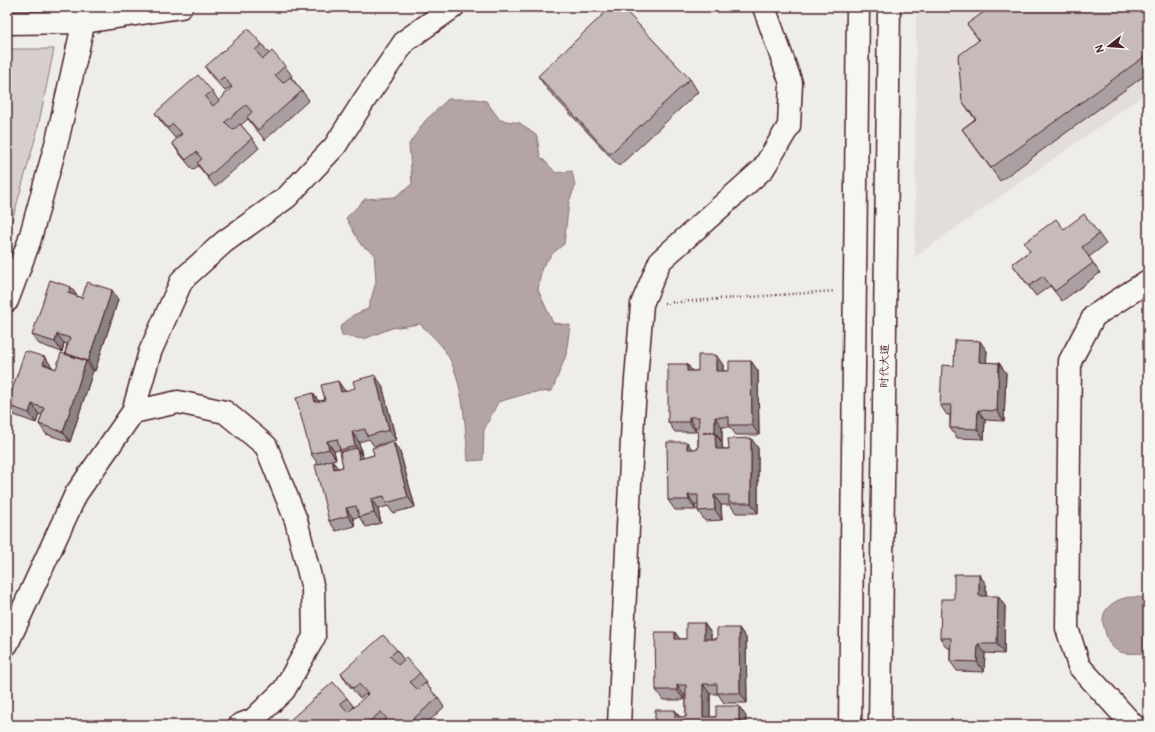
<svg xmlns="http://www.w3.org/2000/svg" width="1155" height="732" viewBox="0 0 1155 732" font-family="Pangolin,'LXGW WenKai TC',sans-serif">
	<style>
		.built { fill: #e3dedc }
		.green { fill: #d7cfce; stroke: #90777c }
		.water { fill: #b4a4a5; stroke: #8a6f74 }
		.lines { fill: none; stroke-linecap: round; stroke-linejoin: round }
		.minor-casing { stroke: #4a1f2b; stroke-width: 25 }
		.major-casing { stroke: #4a1f2b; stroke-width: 25 }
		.path { stroke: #4a1f2b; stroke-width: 2.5; stroke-dasharray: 1 3; stroke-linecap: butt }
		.minor { stroke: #f6f6f2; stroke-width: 22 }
		.major { stroke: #f6f6f2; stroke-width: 22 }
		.wall { fill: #aaa0a1; stroke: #4a1f2b }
		.shaded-wall { fill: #8b8283; stroke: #4a1f2b }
		.building { fill: #c6babb; stroke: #4a1f2b }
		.labels { text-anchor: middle; stroke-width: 3.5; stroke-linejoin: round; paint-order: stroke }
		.street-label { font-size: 11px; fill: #4a1f2b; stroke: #f6f6f2 }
	</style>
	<rect width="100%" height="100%" fill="#efedea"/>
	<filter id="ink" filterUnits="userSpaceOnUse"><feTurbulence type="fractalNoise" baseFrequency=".025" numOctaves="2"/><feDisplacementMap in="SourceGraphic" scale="8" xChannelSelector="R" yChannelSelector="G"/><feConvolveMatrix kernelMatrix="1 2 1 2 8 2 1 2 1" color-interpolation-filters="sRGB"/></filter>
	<g filter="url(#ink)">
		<!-- built -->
		<path class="built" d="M916,7H1148V92L915,257Z"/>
		<!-- green -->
		<path class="green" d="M7,49H54L37,132L7,239Z"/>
		<!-- water -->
		<path class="water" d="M448,99H475L486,101L500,120L520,123L537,136L540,156L556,173L572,171L575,186L569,202L564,244L553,253L542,267L538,290L553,323L570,325L566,355L552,391L529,393L498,402L484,430L483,460L468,461C465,426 464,372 440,344C434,337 427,331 420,324L392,328L364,339L342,336L340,327L353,315L368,309L376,282L374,253L361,245L346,218L365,199L395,197L412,184L409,144L425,121Z
			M1148,596V655C1138,651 1128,656 1118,651C1110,647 1107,639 1105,631C1104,627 1102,622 1103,619C1104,605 1120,597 1133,597C1139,597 1142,598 1148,596Z"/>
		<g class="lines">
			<!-- minor casing -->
			<g class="minor-casing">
				<path id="minor" d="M7,23L84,22L181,7
					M7,301L29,242L58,137L87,7
					M133,412L178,402L225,412L266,446L296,520L313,589L314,637L284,690L253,720L240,725
					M7,644L76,494L133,412L150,352L182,280L224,242L287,197L335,146L365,99L405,41L453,7
					M619,725L633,417L642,304L660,261L763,169L789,126L791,83L764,7
					M1133,725L1079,666L1067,628L1070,361L1094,316L1148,281"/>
			</g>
			<!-- major casing -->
			<g class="major-casing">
				<path id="major" d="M850,725L858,7
					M880,725L889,7"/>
			</g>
			<!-- path -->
			<path class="path" d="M664,303L835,291"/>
			<!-- minor -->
			<use href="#minor" class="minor"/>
			<!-- major -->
			<use href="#major" class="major"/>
		</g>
		<!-- wall -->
		<path class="wall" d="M1148,7V73L1000,181L962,129L975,119L962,101L979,40L967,24Z
			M262,44L269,54L285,66L292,76L291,77L302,91L309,100L265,140L254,127L248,119L241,125L252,138L259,148L215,187L204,173L198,166L193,170L179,153L172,143L181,135L180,134L175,138L162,123L155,113L212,91L219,101L224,97L232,88L230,87L225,91L212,77L205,67Z
			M538,76L690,79L698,92L619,166L547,89Z
			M1064,229L1099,234L1106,244L1089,257L1100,273L1062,301L1050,286L1036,296L1012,264L1030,251Z
			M112,290L118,300L95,371L92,370L93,371L70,442L46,434L39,424L42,415L39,414L36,423L14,415L7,406V404L45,357L52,367L56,369L66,354L65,353L67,344L64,343L62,352L39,344L32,335L77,296L82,298Z
			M987,351L986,363H999L1006,373L1004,421L985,420L984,439L957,438L950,428V415H947L940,405L954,366Z
			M716,355L723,365V371H729L751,361L758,371L759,435H736L730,427H722V443L723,449L758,448V513H736L730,505H721L722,520L705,521L698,511V505H695L696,510H675L668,500L687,442L691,449H698V427H695L696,432H675L668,422L687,364L692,371H698Z
			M382,385L396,440L374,446L369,439L359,442L362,456L364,458L374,455L393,442L400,452L415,507L393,513L388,506L378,509L381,523L366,527L359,517L353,518L355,526L336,531L329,521L332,460L337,468L343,467L341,452L340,450L334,451L336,459L318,464L311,454L313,393L318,401L325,400L345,391Z
			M986,584V596L1005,606L1004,654L985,653L984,672L957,671L950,661V648H947L940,638L954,599Z
			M739,628L746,638L747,703H724L718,694H710V717L746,716L655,725L675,710L679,717H686V695H684V700H663L656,690L680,639H686L711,633V639H717Z
			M397,650L404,660L420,673L427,683L426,684L438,698L444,707L425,725H294L290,720L347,698L354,707L359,704L367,695L366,694L360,698L347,683L341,673Z"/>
		<!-- shaded-wall -->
		<path class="shaded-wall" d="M71,287L78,297L68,293Z
			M112,290L118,300L95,371L88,361Z
			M57,334L64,343L62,352L55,342Z
			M980,341L987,351L986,372L979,362Z
			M716,355L723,365V381L716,371Z
			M45,357L52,367L43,364Z
			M86,361L93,371L70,442L63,432Z
			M751,361L758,371L759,435L752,425Z
			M999,363L1006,373L1004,421L997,411Z
			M687,364L694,374L687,371Z
			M375,375L382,385L396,440L389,430Z
			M338,381L345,391L341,392Z
			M313,393L320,403L315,402Z
			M32,404L39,414L36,423L29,413Z
			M978,410L985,420L984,439L977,429Z
			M689,417L695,427L696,432L689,422Z
			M715,417L722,427V442L715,432Z
			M352,432L359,442L362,456L355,446Z
			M715,433L722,443L723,459L716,449Z
			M751,438L758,448V513L751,503Z
			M327,441L334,451L336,459L329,449Z
			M393,442L400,452L415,507L408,497Z
			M687,442L694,452L687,449Z
			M357,448L364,458L366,469L359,459Z
			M332,460L339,470L334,469Z
			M688,495L695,505L696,510L689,500Z
			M714,495L721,505L722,520L715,510Z
			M371,499L378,509L381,523L374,513Z
			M346,508L353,518L355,526L348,516Z
			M7,552L9,555L7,559Z
			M979,574L986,584V606L979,596Z
			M998,596L1005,606L1004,654L997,644Z
			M704,623L711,633V649L704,639Z
			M739,628L746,638L747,703L740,693Z
			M675,632L682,642L675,639Z
			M978,644L985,653L984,672L977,662Z
			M703,684L710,694V725L703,717Z
			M677,685L684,695V700L677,690Z
			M739,706L746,716V725H739Z
			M675,710L682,720L675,717Z"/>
		<!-- building -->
		<path class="building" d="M611,7H622L690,79L610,154L538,76Z
			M991,7H1148V54L991,168L962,129L976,119L962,101L958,56L979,40L967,24Z
			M248,29L262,44L255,50L263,59L272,51L285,66L275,75L283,83L290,77L302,91L258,130L247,117L252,112L246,105L225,122L233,130L240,124L252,138L208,177L197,163L202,159L196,152L186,160L172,143L182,134L173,124L168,128L155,113L198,75L212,91L205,97L213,106L224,96H223L232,87L224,77L218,81L205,67Z
			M1148,161V173L1142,165Z
			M1084,214L1099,234L1082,247L1093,263L1055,291L1043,276L1029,286L1012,264L1030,251L1024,243L1056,219L1064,229Z
			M50,280L71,287L68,293L82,298L87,282L112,290L88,361L65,353L70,338L57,334L55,342L32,335Z
			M955,340L980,341L979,362L999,363L997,411L978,410L977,429L950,428L951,405H940L942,365L954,366Z
			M25,351L45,357L43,364L56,369L61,353L86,361L63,432L39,424L44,408L32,404L29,413L7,405Z
			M698,355H716V371H729V361H751L752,425H729V417H715V432L703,433H715L716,449H729L728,439L751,438V503H729V495H714L715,510L698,511V495H688L689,500H668L667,442H687V449H698L699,417H689V422H668V364H687V371H698Z
			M375,375L389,430L367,436L365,429L352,432L355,446L340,450L337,439L327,441L329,449L311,454L296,398L313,393L315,402L325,400L321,385L338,381L341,392L355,388L353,381Z
			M393,442L408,497L386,503L384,496L371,499L374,513L359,517L356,506L346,508L348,516L329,521L315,465L332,460L334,469L343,467L340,452L357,448L359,459L374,455L372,448Z
			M954,574H979V596H998L997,644H978L977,662L950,661L951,638H940L941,599H954Z
			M686,623H704V639H717V628H739L740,693H717V684H703V717H716V706H739V725H655V710H675V717H686V685H677V690H656L655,632H675V639H686Z
			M383,635L397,650L390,656L398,665L406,658L420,673L410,682L418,690L425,683L438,698L406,725H383L382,723L387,719L381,712L365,725H294L290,720L333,682L347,698L340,703L348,712L359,703H358L368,694L359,684L353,688L341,673Z"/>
	</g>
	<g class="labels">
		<!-- street labels -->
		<g class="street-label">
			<text transform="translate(884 366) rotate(-89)" y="4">时代大道</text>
		</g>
	</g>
	<!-- margin -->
	<rect width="1155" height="732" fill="none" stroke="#f6f6f2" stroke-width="24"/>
	<rect x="12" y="12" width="1131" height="708" fill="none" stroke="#4a1f2b" stroke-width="1.5" filter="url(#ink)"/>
	<!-- north arrow -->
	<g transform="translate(1109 46) rotate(253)" stroke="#f6f6f2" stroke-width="3" paint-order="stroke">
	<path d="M0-3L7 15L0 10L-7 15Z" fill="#4a1f2b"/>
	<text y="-6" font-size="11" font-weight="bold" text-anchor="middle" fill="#4a1f2b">N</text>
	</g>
</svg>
